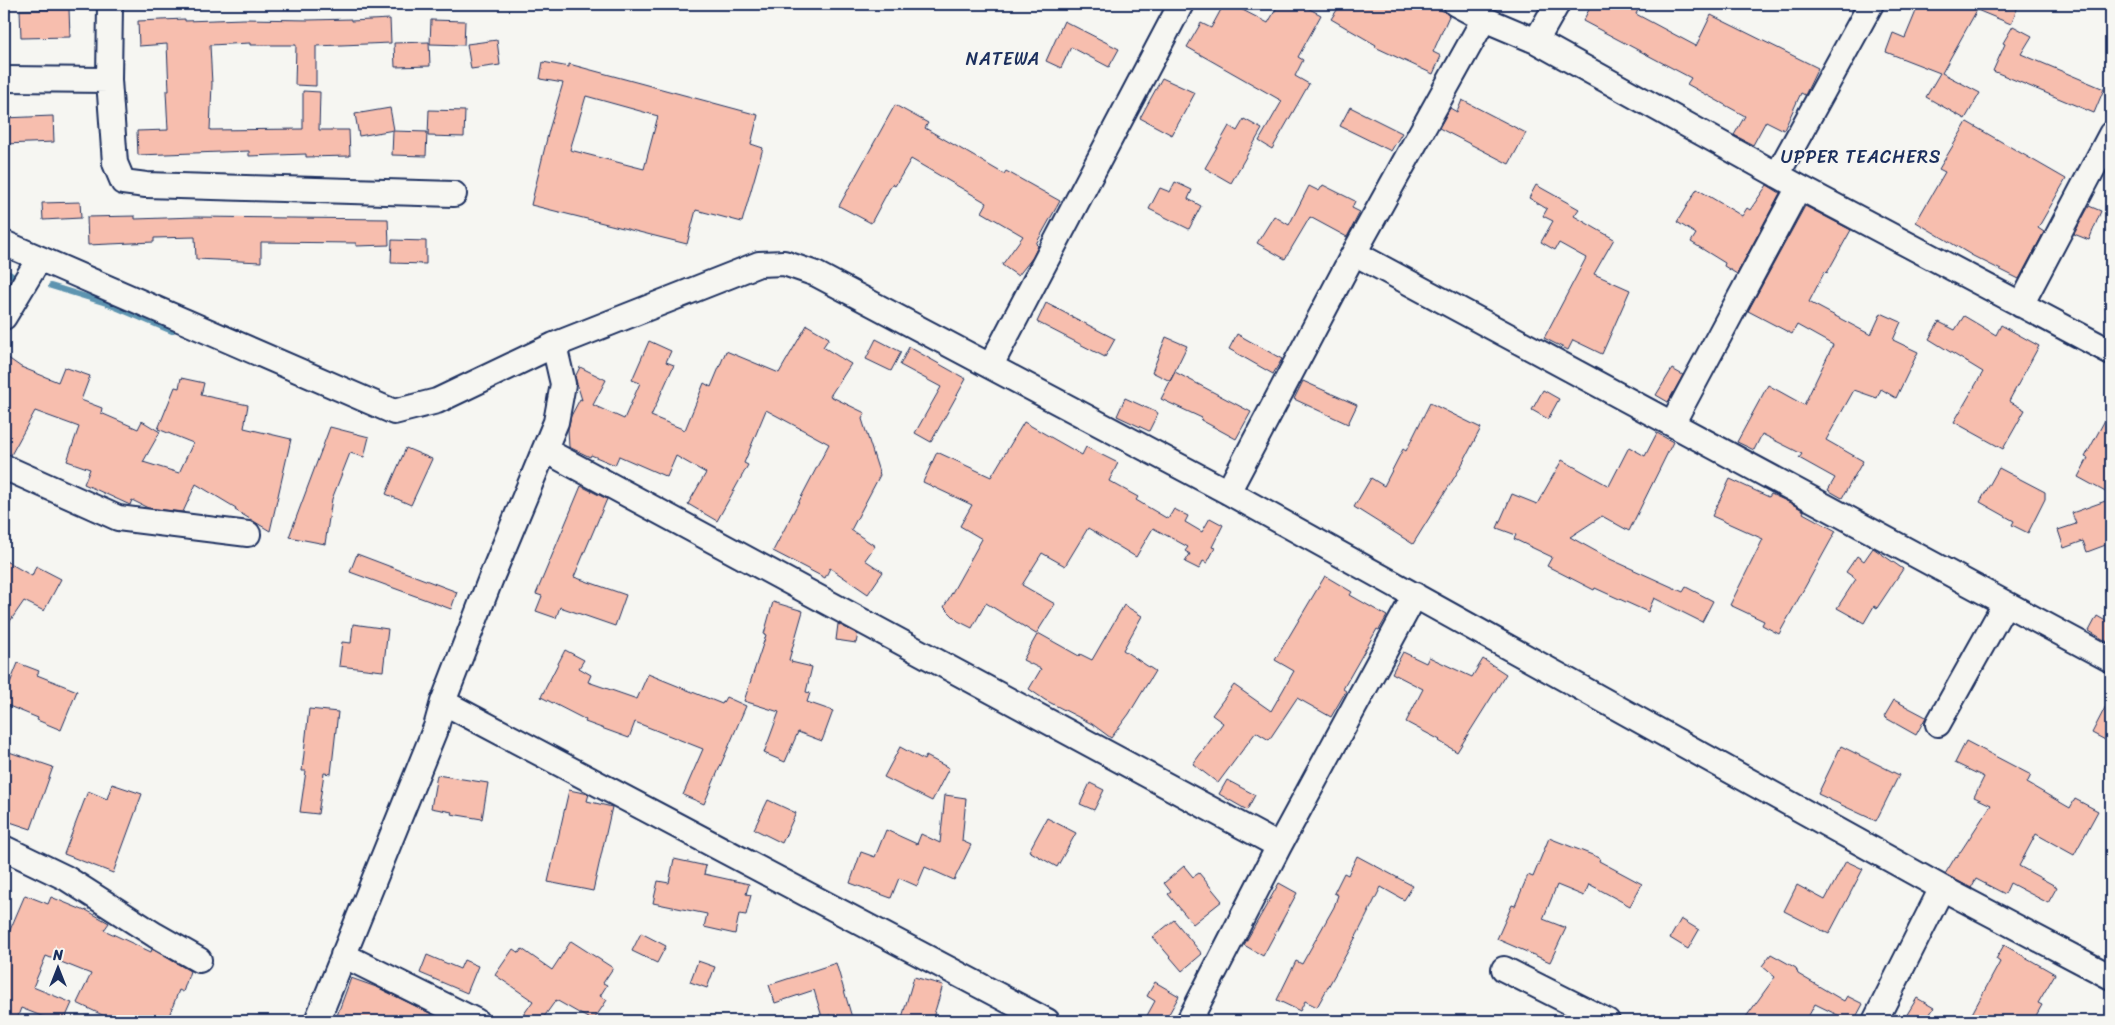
<svg xmlns="http://www.w3.org/2000/svg" width="2115" height="1025" viewBox="0 0 2115 1025" font-family="Sriracha,sans-serif">
	<style>
		.lines { fill: none; stroke-linecap: round; stroke-linejoin: round }
		.stream { stroke: #5d94b0; stroke-width: 6 }
		.building { fill: #f7beae; stroke: #1b2f5e; fill-rule: evenodd }
		.minor-casing { stroke: #1b2f5e; stroke-width: 28 }
		.minor { stroke: #f6f6f2; stroke-width: 24 }
		.labels { text-anchor: middle; stroke-width: 4; stroke-linejoin: round; paint-order: stroke }
		.quarter-label { font-size: 18px; letter-spacing: 1px; fill: #1b2f5e; stroke: #f6f6f2 }
	</style>
	<rect width="100%" height="100%" fill="#f6f6f2"/>
	<filter id="ink" filterUnits="userSpaceOnUse"><feTurbulence type="fractalNoise" baseFrequency=".02" numOctaves="2"/><feDisplacementMap in="SourceGraphic" scale="10" xChannelSelector="R" yChannelSelector="G"/><feConvolveMatrix kernelMatrix="1 2 1 2 8 2 1 2 1" color-interpolation-filters="sRGB"/></filter>
	<g filter="url(#ink)">
		<g class="lines">
			<!-- stream -->
			<path class="stream" d="M4,271L11,275
				M51,286L106,303L172,331"/>
		</g>
		<!-- building -->
		<path class="building" d="M1224,4H1231L1268,23L1279,4H1300L1321,15L1298,57L1303,60L1295,76L1309,84L1272,149L1259,141L1282,101L1187,47L1201,23L1211,28Z
			M1341,4H1428L1445,12L1449,16L1433,52L1441,56L1433,74L1375,47L1376,45L1331,19Z
			M1592,4H1641L1636,14L1696,46L1711,15L1818,68L1805,95L1801,93L1784,130L1766,121L1753,145L1734,135L1745,116L1687,84L1691,78L1583,21Z
			M1919,4H2019L2011,24L1977,10L1942,73L1980,93L1965,119L1926,97L1940,73L1886,52L1893,33L1905,38Z
			M69,9L70,37L21,38L20,10Z
			M185,19V21L244,19L309,20L351,19V21L390,19L391,43L316,46V86L295,85L296,45H250V43L210,45L212,84L210,130L303,129V91L320,92L319,130H349L350,156L306,157V154L249,156V151L138,155L137,131L168,130L166,91H169L167,44L139,46L138,21Z
			M431,20L465,21L464,45L430,44Z
			M1064,21L1119,49L1109,67L1071,47L1061,68L1046,61Z
			M2013,26L2032,36L2021,54L2104,89L2094,113L1993,71L2005,44L2003,43Z
			M497,40L500,65L471,69L467,44Z
			M429,42L430,66L395,67L394,43Z
			M543,62L569,67V64L758,115L751,144L763,148L742,222L696,210L687,244L531,205L549,130L563,83L540,79ZM586,96L658,116L644,169L570,150Z
			M1162,78L1195,93L1172,135L1140,118Z
			M1462,100L1526,133L1509,164L1439,128L1450,108L1457,112Z
			M895,105L928,123L925,128L1004,174L1006,171L1060,201L1036,244L1038,246L1033,257L1018,276L1002,265L1023,236L982,212L987,203L911,159L895,186L892,184L871,223L839,206Z
			M1350,107L1402,133L1391,151L1340,126Z
			M390,108L394,130L359,136L355,114Z
			M429,110L465,111L464,137L428,136Z
			M53,116L54,142L4,144V118Z
			M1244,119L1262,129L1231,183L1205,168L1229,126L1237,131Z
			M1967,122L2066,179L2038,228L2044,232L2019,279L1973,256L1916,222L1945,172L1939,169Z
			M393,131L427,132L426,156L392,155Z
			M1175,182L1192,190L1188,199L1201,206L1189,229L1149,209L1160,188L1170,192Z
			M1323,185L1355,201L1352,208L1360,212L1347,237L1310,217L1285,259L1257,243L1274,216L1289,225L1309,186L1319,191Z
			M1536,185L1579,209L1574,216L1614,239L1594,274L1630,290L1602,354L1573,340L1568,350L1544,338L1586,258L1559,243L1555,250L1541,242L1553,221L1543,216L1547,209L1529,198Z
			M1767,185L1780,193L1737,274L1724,266L1725,263L1691,242L1696,234L1677,222L1697,189L1742,216L1747,208L1750,210Z
			M80,202L81,218L43,220L42,203Z
			M1805,206L1851,230L1827,273L1825,271L1809,302L1871,335L1881,313L1901,322L1893,340L1918,352L1896,398L1881,389L1877,398L1854,390L1826,440L1863,461L1842,498L1828,490L1835,478L1799,458L1802,454L1762,434L1754,450L1737,442L1768,385L1804,405L1833,345L1797,325L1792,334L1748,311Z
			M2089,206L2101,211L2089,240L2074,234Z
			M135,216V219L196,217L388,219L389,245L356,246V243L261,242V262L196,259L195,237L154,238V242L88,245L87,217Z
			M392,240L426,241V264L391,263Z
			M1046,303L1115,339L1105,357L1037,322Z
			M1964,316L1996,335L2001,325L2039,346L2009,401L2025,410L2003,449L1954,422L1983,372L1929,339L1939,322L1955,330Z
			M807,325L829,338L823,347L851,364L830,396L865,413L862,419L880,475L851,530L875,546L865,560L883,572L868,594L830,568L825,578L773,551L829,444L766,410L744,463L748,465L717,521L688,504L706,473L676,456L667,477L619,456L615,465L591,455L590,457L569,447L568,429L571,416L580,399L582,400L575,377L580,367L606,380L593,405L624,419L640,383L632,380L649,341L671,351L666,362L674,365L651,416L685,430L704,383L711,387L726,351L779,373Z
			M1237,334L1282,359L1273,374L1229,349Z
			M1166,337L1187,346L1170,381L1152,372Z
			M876,339L901,352L891,371L866,359Z
			M909,347L966,379L931,442L915,433L941,387L900,365Z
			M4,355L21,367L58,382L64,367L90,376L81,400L102,408L101,413L138,429L142,421L160,432L143,462L179,473L193,443L158,429L175,387L179,388L181,378L204,383L201,395L248,405L244,428L291,439L270,531L235,510L236,508L196,484L183,512L148,508L132,500L130,505L84,484L90,469L67,461L79,427L35,411L11,455L4,453Z
			M1672,369L1683,375L1668,402L1656,395Z
			M1175,372L1251,412L1236,439L1201,420L1202,418L1161,399Z
			M1303,381L1357,405L1348,424L1294,399Z
			M1543,390L1559,399L1548,419L1532,410Z
			M1125,398L1158,413L1149,431L1117,416Z
			M1430,403L1481,428L1459,470L1413,544L1354,507L1371,478L1384,486L1403,449L1406,451Z
			M2111,409V495L2078,477L2088,458L2085,457Z
			M1024,422L1082,455L1086,447L1118,463L1109,481L1138,497L1136,500L1168,519L1174,509L1188,516L1185,522L1202,532L1210,518L1223,525L1212,547L1215,548L1207,563L1203,561L1199,569L1185,562L1190,554L1185,551L1188,547L1153,528L1136,557L1088,528L1065,566L1042,553L1022,585L1055,604L1036,634L986,603L972,628L958,621L944,607L982,539L960,526L972,505L923,482L937,452L991,477Z
			M330,427L369,437L364,457L350,453L332,499L325,544L289,537Z
			M1657,433L1673,442L1629,531L1602,516L1570,537L1610,559L1683,592L1686,587L1713,601L1702,622L1654,598L1648,612L1595,588L1594,590L1547,566L1552,557L1514,539L1516,535L1497,528L1512,494L1537,504L1562,460L1609,486L1629,447L1645,456Z
			M406,448L432,459L411,505L386,494Z
			M1999,468L2045,492V499L2028,533L2012,525L2014,521L1980,502Z
			M1730,479L1769,497L1771,494L1791,503L1804,511L1803,513L1836,531L1779,634L1762,625L1764,621L1730,605L1763,539L1712,516Z
			M581,486L607,499L574,577L626,595L615,626L560,607L556,618L536,611L542,596L536,594Z
			M2111,499V543L2087,552L2083,541L2064,548L2058,530L2076,524L2072,513Z
			M1873,548L1903,569L1877,608L1874,606L1864,623L1837,608L1856,579L1846,572L1857,556L1864,561Z
			M357,554L457,592L451,609L350,572Z
			M4,560L32,576L36,566L61,579L44,611L24,601L4,630Z
			M1325,576L1352,592L1350,595L1387,616L1379,630L1377,629L1343,689L1346,691L1331,717L1297,698L1269,740L1256,732L1218,783L1193,764L1223,723L1212,715L1234,685L1271,711L1294,671L1275,660Z
			M773,602L803,611L789,660L792,661L791,662L812,667L806,692L810,693L807,702L833,711L822,741L798,732L785,762L764,753L779,712L744,701L766,635L764,634Z
			M1124,605L1142,616L1123,650L1155,671L1129,714L1111,738L1092,724L1045,700L1029,689L1041,669L1023,660L1038,633L1079,656L1080,654L1092,660Z
			M2097,616L2111,624V644L2089,631Z
			M353,624L388,629L383,671L339,666L342,642L351,643Z
			M838,624L858,634L856,643L836,640Z
			M565,650L584,660L579,668L591,675L588,682L637,699L648,674L722,704L726,697L746,706L704,804L683,795L703,749L635,722L629,738L585,722L586,720L541,697Z
			M1403,652L1426,663L1429,657L1472,677L1483,659L1506,674L1457,752L1439,741L1440,740L1406,722L1423,689L1392,673Z
			M18,663L39,671L37,675L77,691L61,730L37,720L38,718L4,704V698Z
			M2111,696V743L2092,733Z
			M1894,700L1926,717L1916,735L1884,717Z
			M309,709L338,712L331,774L324,773L318,814L300,812L306,771H302Z
			M1966,741L2031,775L2027,783L2070,808L2075,799L2098,811L2074,855L2036,834L2019,866L2057,887L2048,903L2010,883L2005,894L1976,879L1971,888L1945,874L1956,856L1957,857L1991,805L1974,797L1984,777L1955,763Z
			M1841,746L1899,775L1876,821L1818,794Z
			M900,747L924,760L926,756L949,768L932,801L884,777Z
			M9,752L53,767L31,829L4,820V768Z
			M437,775L488,783L482,819L451,814L452,812L431,808Z
			M1227,780L1255,795L1247,810L1219,794Z
			M1090,783L1104,790L1094,810L1080,804Z
			M112,784L142,794L113,873L64,854L88,791L107,799Z
			M569,790L589,794L587,801L612,807L593,891L548,882Z
			M945,795L966,798L962,841L971,845L954,880L925,867L917,886L899,878L891,898L850,883L861,852L875,857L886,830L917,844L921,834L940,843Z
			M768,800L796,813L782,843L754,829Z
			M1047,818L1076,833L1057,867L1029,851Z
			M1549,838L1600,858L1599,861L1642,884L1630,906L1589,884L1584,896L1557,885L1543,919L1566,928L1550,962L1497,939L1512,905L1515,906L1528,875L1533,877Z
			M1357,856L1413,886L1404,900L1381,887L1358,933L1317,1007L1305,1001L1300,1011L1277,1000L1296,961L1302,964L1334,907L1338,895L1334,893L1344,873L1348,875Z
			M674,859L706,866L704,874L749,884L746,894L751,895L746,915L739,914L735,934L704,927L707,914L653,903L658,881L669,883Z
			M1846,861L1863,869L1829,934L1784,911L1797,885L1825,900Z
			M1184,866L1193,877L1199,873L1222,901L1193,924L1168,894L1171,892L1164,883Z
			M1279,883L1297,893L1263,956L1244,945Z
			M25,895L48,904L51,897L85,911L86,910L109,923L104,930L151,952L152,949L190,971L183,992L179,990L167,1021H115L77,1003L91,974L46,956L33,987L72,1003L64,1021H54L21,1008L16,1021H4V944Z
			M1681,919L1699,930L1688,949L1670,938Z
			M1174,920L1202,954L1182,971L1153,937Z
			M641,933L666,946L657,963L632,951Z
			M571,941L613,968L603,983L607,985L600,996L607,1000L593,1021L556,1000L541,1021H519L533,1001L495,975L513,949L519,953L522,949L552,970Z
			M2004,945L2055,974L2038,1003L2042,1005L2033,1021H1968L2000,962L1996,959Z
			M1771,954L1796,968L1798,974L1844,1001L1847,996L1863,1004L1854,1021H1850L1815,1004L1806,1021H1743L1775,977L1762,966Z
			M427,955L460,969L464,960L478,966L467,993L420,973Z
			M698,961L715,967L707,988L690,982Z
			M836,963L853,1021H832L830,1015L822,1017L814,990L775,1003L769,985Z
			M914,977L943,985L932,1021H901Z
			M351,978L379,988L446,1021H335Z
			M1155,982L1179,996L1165,1021H1144L1155,1001L1147,996Z
			M1917,998L1934,1008L1925,1021H1903Z"/>
		<g class="lines">
			<!-- minor casing -->
			<g class="minor-casing">
				<path id="minor" d="M110,4L109,80L115,163L123,182L146,185L454,194
					M1456,4L1484,19
					M1536,41L1799,187L2111,352
					M4,79L109,80
					M1777,175L1871,4
					M4,243L394,412L437,401L554,345L759,264L784,263L816,274L1228,492L1942,888L2111,977
					M1354,253L2111,660
					M2021,305L2111,134
					M4,317L39,259
					M991,365L1181,4
					M1672,424L1799,187
					M545,450L1279,846
					M4,467L118,518L248,534
					M1228,492L1354,253L1484,19L1536,41L1557,4
					M443,702L1047,1021
					M1938,724L2005,604
					M4,848L66,878L155,935L199,960
					M343,955L476,1021
					M1504,969L1607,1021
					M317,1021L436,727L443,702L491,578L556,422L563,384L554,345
					M1189,1021L1279,846L1415,595
					M1875,1021L1942,888"/>
			</g>
			<!-- minor -->
			<use href="#minor" class="minor"/>
		</g>
	</g>
	<g class="labels">
		<!-- quarter labels -->
		<g class="quarter-label">
			<text x="1003" y="65">NATEWA</text>
			<text x="1861" y="163">UPPER TEACHERS</text>
		</g>
	</g>
	<!-- margin -->
	<rect width="2115" height="1025" fill="none" stroke="#f6f6f2" stroke-width="20"/>
	<rect x="10" y="10" width="2095" height="1005" fill="none" stroke="#1b2f5e" stroke-width="2" filter="url(#ink)"/>
	<!-- north arrow -->
	<g transform="translate(58 968)" stroke="#f6f6f2" stroke-width="4" paint-order="stroke">
	<path d="M0-4L9 19L0 12L-9 19Z" fill="#1b2f5e"/>
	<text y="-8" font-size="14" font-weight="bold" text-anchor="middle" fill="#1b2f5e">N</text>
	</g>
</svg>
